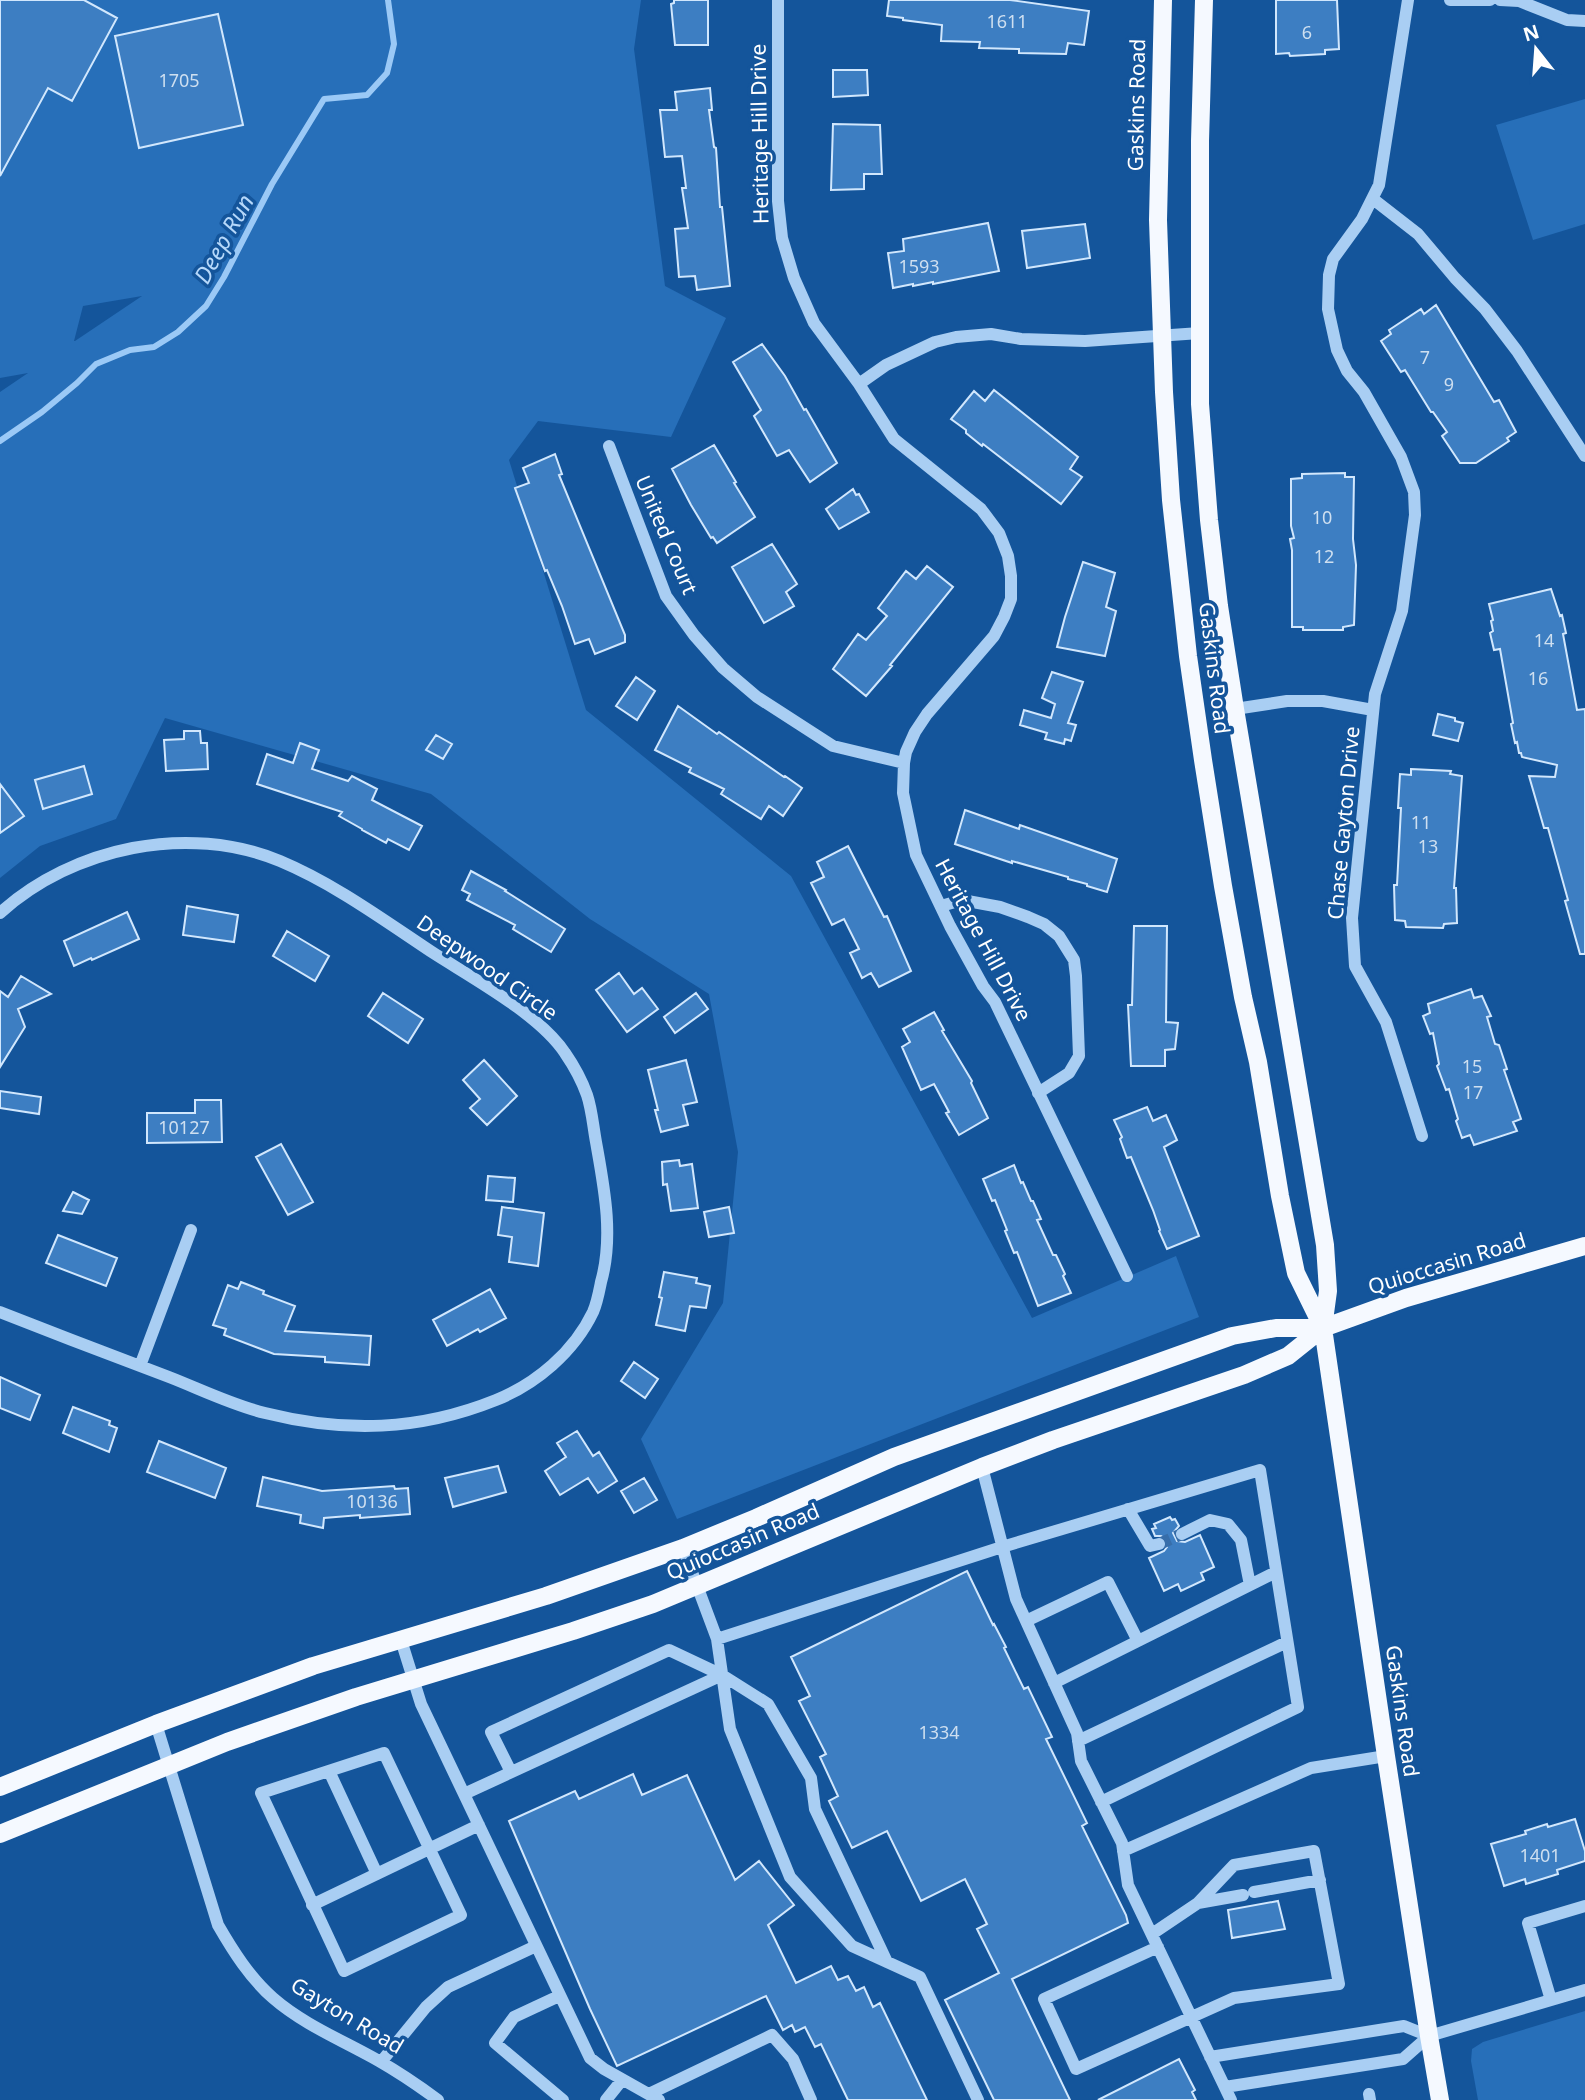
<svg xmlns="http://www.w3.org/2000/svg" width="1585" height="2100" viewBox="0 0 1585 2100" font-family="'Noto Sans',sans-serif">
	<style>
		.green { fill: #276fb9; fill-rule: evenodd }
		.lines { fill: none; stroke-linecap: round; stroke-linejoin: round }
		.stream { stroke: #9bc9f6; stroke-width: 6 }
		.building { fill: #3d7ec2; stroke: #d1e7fd; stroke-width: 2 }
		.minor-tunnel { stroke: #376eaa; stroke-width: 12; stroke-dasharray: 12 6; stroke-linecap: butt }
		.minor { stroke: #a9cef3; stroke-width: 12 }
		.major { stroke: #f5f9ff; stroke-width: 18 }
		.labels { text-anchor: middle; stroke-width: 7; stroke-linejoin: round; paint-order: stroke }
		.number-label { font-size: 18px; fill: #cedff0 }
		.street-label { font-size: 21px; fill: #fff; stroke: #14559b }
		.water-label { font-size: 23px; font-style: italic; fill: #b6d8fa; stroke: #14559b }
	</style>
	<rect width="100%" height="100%" fill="#14559b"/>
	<!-- green -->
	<path class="green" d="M0,0H641L634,49L665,286L726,318L671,437L538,421L509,460L586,710L791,876L1032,1318L1176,1256L1199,1317L677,1519L641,1439L723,1303L738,1152L709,994L590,919L431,794L165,718L116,819L40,846L0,878V392L28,373L0,378ZM142,296L75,341H74L83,306Z
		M1585,99V224L1533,240L1496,125Z
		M1585,2011V2100H1478L1471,2061L1472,2049L1483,2042Z"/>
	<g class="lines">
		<!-- stream -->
		<path class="stream" d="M0,441L42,412L77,383L96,364L130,350L154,347L178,332L206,306L224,277L272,184L324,99L367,95L387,73L394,44L388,0"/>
	</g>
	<!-- building -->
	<path class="building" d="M0,0H84L117,18L72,101L48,88L0,176Z
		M674,0H708V45H675L671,4L674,3Z
		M889,0H1010L1089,11L1084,45L1068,43L1066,54L1019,53V49L979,48L980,42L941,41L942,25L903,20V18L887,16Z
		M1276,0H1337L1339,49L1325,50V54L1290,56L1289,53L1276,54Z
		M218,14L243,125L139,148L115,36Z
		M833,70H867L868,95L833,97Z
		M710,88L712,110H709L714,147L716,148L720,207H722L730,286L697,290L695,276L679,277L675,229L688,228L682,188H686L682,156L665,157L660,110H677L675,92Z
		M833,124L880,125L882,174H864V189L831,190Z
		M988,223L999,271L933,284V282L913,286V284L893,288L888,253L904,251L903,239Z
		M1085,224L1090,258L1027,268L1022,231Z
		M1436,305L1494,402L1499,400L1516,432L1507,438L1509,441L1476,463H1460L1442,436L1447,432L1433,412H1431L1405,370L1401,372L1381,341L1391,334L1389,330L1421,309L1424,314Z
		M762,344L785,376L804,410L806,409L837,463L810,482L789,450L777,456L754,416L761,410L733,362Z
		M994,390L1078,457L1070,469L1082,477L1061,504L983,444L982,446L966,433V430L951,419L974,391L985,401Z
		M714,445L736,482L734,483L755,517L717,543L713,537L711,538L691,505L672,469Z
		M555,454L562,474L559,475L625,635V642L595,654L589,639L575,644L562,606L547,570L545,571L515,488L529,483L523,468Z
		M1345,473V477H1354L1353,539L1356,565L1354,625L1343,627V630H1303V627H1292V550L1290,539L1294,538L1291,526V479L1302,478V474Z
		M853,489L856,495L859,494L869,512L839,529L826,509Z
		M772,544L797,584L786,592L794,606L764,623L732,567Z
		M1083,562L1115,573L1106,607L1116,611L1105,656L1057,647L1065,617Z
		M927,566L953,587L890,665L892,666L866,696L833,669L858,634L866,640L887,616L878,608L906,571L916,579Z
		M1551,589L1560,616L1562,615L1566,633L1563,634L1577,710L1585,709V954H1580L1565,901L1568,900L1548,828H1544L1529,776L1555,777L1557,765L1522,757L1521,753H1519L1517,742L1515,743L1511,724L1513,723L1500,649L1494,650L1490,633L1493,631L1491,621L1493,620L1489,604Z
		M1052,672L1083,682L1068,723L1076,725L1071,741L1065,739L1064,744L1045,739L1047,733L1020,725L1024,710L1051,718L1055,704L1042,698Z
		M636,677L655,691L637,720L616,706Z
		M678,706L717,734L719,732L784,777L785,776L802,788L783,816L769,806L761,819L721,794L724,789L689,772L691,768L655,750Z
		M1438,714L1455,718V721L1463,723L1458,741L1433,735Z
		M184,731H200L201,743H207L208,769L166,771L164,740L184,739Z
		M436,735L452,744L443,759L426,750Z
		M300,743L319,750L312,769L348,781L352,776L377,789L372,800L422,826L409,850L388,839L386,843L362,830V829L339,816L342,812L257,784L267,754L293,763Z
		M84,766L92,794L43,809L35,780Z
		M1411,769L1451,771L1450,774L1462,776L1454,888H1456L1457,923L1444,924L1443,928L1406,927L1405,921L1395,920L1394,885H1397L1401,808H1398L1400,774L1411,775Z
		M0,784L24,816L0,833Z
		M965,810L1019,829L1020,825L1117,859L1107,892L1087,886V884L1068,879V877L1012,861V863L955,844Z
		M848,846L884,917L887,916L911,971L879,987L871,973L862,978L850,953L859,949L844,919L832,925L811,883L824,877L817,862Z
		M471,871L506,890L505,891L565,929L551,952L513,929L515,925L467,900L470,894L462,890Z
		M187,906L238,915L234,942L183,935Z
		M127,912L139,939L92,960L91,958L74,966L64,941Z
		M1134,926H1167L1166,1022L1178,1023L1175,1049L1165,1050V1066H1131L1128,1005H1132Z
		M287,931L329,956L315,981L273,956Z
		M619,973L634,994L642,988L658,1009L627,1032L596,990Z
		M21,976L51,994L18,1009L25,1027L0,1067V991L8,997Z
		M1471,989L1474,998L1482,996L1491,1016L1487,1017L1495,1044L1499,1045L1507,1069L1504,1070L1521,1119L1513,1122L1517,1131L1474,1145L1470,1135L1462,1138L1456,1121L1458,1119L1449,1089L1446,1090L1437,1066L1439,1064L1433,1033L1430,1034L1423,1016L1430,1013L1428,1004Z
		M383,993L423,1019L408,1043L368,1016Z
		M696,993L708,1009L675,1033L664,1017Z
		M934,1012L944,1030L942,1031L972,1081L971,1083L988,1118L959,1135L946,1113L949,1112L934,1084L921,1090L902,1047L910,1042L903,1029Z
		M484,1060L517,1096L487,1125L470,1108L480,1099L463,1080Z
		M686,1060L697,1102L683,1105L688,1125L661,1132L655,1110H658L648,1070Z
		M0,1091L41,1097L39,1114L0,1108Z
		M195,1100H221L222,1142L147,1143V1113H195Z
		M1147,1107L1153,1121L1166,1115L1177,1140L1164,1147L1199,1236L1167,1249L1159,1231L1160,1230L1153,1210L1131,1157L1127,1158L1120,1139L1122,1137L1114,1120Z
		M281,1144L313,1202L288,1215L256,1157Z
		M679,1160L680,1166L692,1164L698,1208L671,1211L667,1184L663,1185L662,1162Z
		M1014,1165L1021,1183L1023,1182L1031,1201H1033L1041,1219L1037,1220L1053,1255H1056L1065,1274L1063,1276L1071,1293L1038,1306L1017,1252L1014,1253L1005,1231L1007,1230L995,1200L992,1201L983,1179Z
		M488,1176L515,1178L513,1202L486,1200Z
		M73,1192L89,1200L82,1214L63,1211Z
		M502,1207L544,1213L538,1266L509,1262L512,1237L498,1235Z
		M729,1207L734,1233L709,1237L704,1212Z
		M58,1235L117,1258L106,1286L46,1263Z
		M664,1272L697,1278L696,1283L710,1286L706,1308L690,1306L685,1331L656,1325L662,1298L659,1297Z
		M241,1282L264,1291L263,1294L295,1306L285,1331L371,1336L369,1365L325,1362V1357L274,1354L224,1335L226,1329L213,1325L228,1285L238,1289Z
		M490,1289L506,1318L480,1332L478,1329L447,1346L433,1320Z
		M634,1362L658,1379L645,1398L621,1381Z
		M0,1377L40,1395L30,1420L0,1408Z
		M73,1407L110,1421L109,1425L117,1428L109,1452L63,1433Z
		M577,1431L593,1456L599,1452L617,1481L598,1493L588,1478L560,1495L545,1471L566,1457L557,1443Z
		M159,1441L226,1468L215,1498L147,1472Z
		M498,1466L506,1492L453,1507L445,1478Z
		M263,1477L322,1491L394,1486L395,1489L408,1488L410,1514L360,1518V1515L324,1518L323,1528L300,1523L301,1515L257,1506Z
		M644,1478L657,1500L634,1513L621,1491Z
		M1170,1517L1172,1520L1175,1519L1179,1526L1173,1533L1177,1541L1185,1542L1200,1535L1214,1567L1201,1573L1204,1580L1181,1591L1178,1584L1164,1591L1149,1558L1164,1551L1167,1547L1166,1539L1161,1536H1155L1152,1529L1156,1528L1154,1524Z
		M967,1571L993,1625L994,1624L1006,1647L1004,1648L1024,1689L1028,1687L1052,1737L1046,1739L1087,1823L1082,1826L1126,1915L1128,1923L1012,1979L1070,2100H994L945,2000L999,1973L977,1929L987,1924L965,1879L921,1901L887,1831L852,1848L829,1801L838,1796L820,1757L826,1754L799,1701L810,1696L791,1657Z
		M633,1774L642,1795L687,1775L735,1880L759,1861L794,1905L768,1925L796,1983L831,1966L838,1980L848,1976L856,1991L864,1987L873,2007L880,2003L927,2100H848L821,2044L815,2047L805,2027L795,2032L792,2025L783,2030L766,1996L617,2066L590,2009L509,1821L575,1791L579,1799Z
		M1575,1819L1585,1851V1861L1557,1870L1558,1874L1526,1884L1525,1879L1504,1886L1491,1844L1526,1834L1525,1831L1547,1824L1548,1827Z
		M1278,1901L1285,1929L1232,1938L1228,1910Z
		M1179,2059L1195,2090L1192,2092L1196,2100H1098Z"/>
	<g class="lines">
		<!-- minor-tunnel -->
		<path class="minor-tunnel" d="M1159,1544L1182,1534"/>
		<!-- minor -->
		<path class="minor" d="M778,0V201L782,238L794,278L814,323L859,384L894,439L981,509L999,533L1008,556L1011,576V599L1004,617L994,636L927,714L915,732L906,752L904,763L903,793L916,855L950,926L983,986L995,1002L1127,1276
			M1408,0L1379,185L1362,219L1333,259L1329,275L1328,309L1337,350L1347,371L1364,392L1401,457L1414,492L1415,515L1402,611L1375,694L1352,918L1355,966L1386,1022L1422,1136
			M1450,0H1490
			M1500,0L1519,1L1567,20L1585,21
			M1373,199L1418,234L1455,278L1485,309L1517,351L1585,456
			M859,384L886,365L935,342L956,337L991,334L1021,339L1085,341L1200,333
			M609,446L666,596L694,635L723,668L757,697L833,746L904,763
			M1235,709L1287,701H1323L1373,710
			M941,906L962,900L1000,907L1028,917L1044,924L1059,936L1074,960L1076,976L1079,1056L1069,1073L1038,1093
			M0,913C73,847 188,823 280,861C335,884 385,921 435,954C474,979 540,1015 565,1053C574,1066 582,1081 587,1095C592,1110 593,1126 596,1142C604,1187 614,1236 601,1282C599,1292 597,1303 593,1312C574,1352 536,1384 496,1400C419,1431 345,1433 265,1413C232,1405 200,1389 169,1377C113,1356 56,1334 0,1312
			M140,1366L191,1230
			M982,1467L1016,1599L1077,1733L1081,1761L1122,1843L1128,1885L1231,2100
			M1128,1509L1150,1546L1159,1544
			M1182,1534L1210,1520L1228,1524L1241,1540L1250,1585
			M683,1548L717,1639L1002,1547L1260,1470L1298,1707L1101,1802
			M1026,1621L1108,1582L1138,1641
			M717,1639L730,1729L790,1877L852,1946L920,1977L978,2100
			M401,1640L421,1704L590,2058L604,2069L659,2100
			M1054,1683L1276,1572
			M156,1724L218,1925C233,1951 250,1978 273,1998C304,2025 344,2041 379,2061C400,2073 419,2086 438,2100
			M1078,1741L1287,1642
			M384,1753L461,1915L344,1971L261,1793Z
			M329,1771L377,1874
			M511,1772L491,1732L669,1650L722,1675
			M464,1794L722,1675L768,1704L811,1778L815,1809L887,1962
			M1123,1851L1311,1768L1386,1756
			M1254,1892L1320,1880
			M1198,1903L1243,1895
			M312,1905L479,1825
			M1152,1934L1198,1903L1234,1865L1314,1851L1339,1984L1234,1998L1076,2069L1044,1999L1158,1947
			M559,1996L514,2017L495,2043L563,2100
			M1551,2000L1528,1923L1585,1906
			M1210,2057L1404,2026L1429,2036
			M381,2062L426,2007L448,1987L536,1946
			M1225,2087L1403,2059L1429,2036L1585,1990
			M649,2094L772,2035L793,2059L811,2100
			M1369,2094L1370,2100
			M606,2100L622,2080"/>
		<!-- major -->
		<path class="major" d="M1163,0L1158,220L1164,392L1171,500L1188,656L1203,760L1223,886L1243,997L1258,1062L1280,1196L1296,1273L1323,1328
			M1204,0L1200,141V404L1209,520L1219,606L1235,709L1325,1245L1328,1291L1323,1328L1386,1756L1429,2036L1440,2100
			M0,1787L156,1724L313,1666L546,1596L683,1548L756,1518L894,1457L1232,1336L1276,1328H1323
			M0,1834L227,1742L356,1697L573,1631L653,1604L982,1467L1053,1440L1244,1375L1288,1356L1323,1328L1406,1298L1585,1246"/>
	</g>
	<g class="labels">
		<!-- number labels -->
		<g class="number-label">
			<text x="1007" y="28">1611</text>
			<text x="1307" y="39">6</text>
			<text x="179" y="87">1705</text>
			<text x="919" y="273">1593</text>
			<text x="1425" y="364">7</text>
			<text x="1449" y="391">9</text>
			<text x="1322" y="524">10</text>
			<text x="1324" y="563">12</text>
			<text x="1544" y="647">14</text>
			<text x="1538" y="685">16</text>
			<text x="1421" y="829">11</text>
			<text x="1428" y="853">13</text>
			<text x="1472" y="1073">15</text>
			<text x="1473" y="1099">17</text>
			<text x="184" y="1134">10127</text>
			<text x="372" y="1508">10136</text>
			<text x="939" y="1739">1334</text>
			<text x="1540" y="1862">1401</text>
		</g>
		<!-- street labels -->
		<g class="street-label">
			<text transform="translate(1137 105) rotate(-89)" y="7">Gaskins Road</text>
			<text transform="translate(760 134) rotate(-91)" y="7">Heritage Hill Drive</text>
			<text transform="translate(666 535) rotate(67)" y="7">United Court</text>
			<text transform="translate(1214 668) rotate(83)" y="7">Gaskins Road</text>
			<text transform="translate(1344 823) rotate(-85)" y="7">Chase Gayton Drive</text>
			<text transform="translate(983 940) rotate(62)" y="7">Heritage Hill Drive</text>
			<text transform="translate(487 968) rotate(35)" y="7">Deepwood Circle</text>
			<text transform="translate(1447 1264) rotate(-17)" y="7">Quioccasin Road</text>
			<text transform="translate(743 1542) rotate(-23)" y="7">Quioccasin Road</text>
			<text transform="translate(1402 1711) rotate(82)" y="7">Gaskins Road</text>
			<text transform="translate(347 2016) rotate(31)" y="7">Gayton Road</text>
		</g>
		<!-- water labels -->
		<g class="water-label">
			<text transform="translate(224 239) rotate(-61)" y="8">Deep Run</text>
		</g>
	</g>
	<!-- north arrow -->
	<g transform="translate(1536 49) rotate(343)" stroke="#14559b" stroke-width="5" paint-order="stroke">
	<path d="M0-5L12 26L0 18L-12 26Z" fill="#ffffff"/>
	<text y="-10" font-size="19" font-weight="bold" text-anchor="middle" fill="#ffffff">N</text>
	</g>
</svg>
